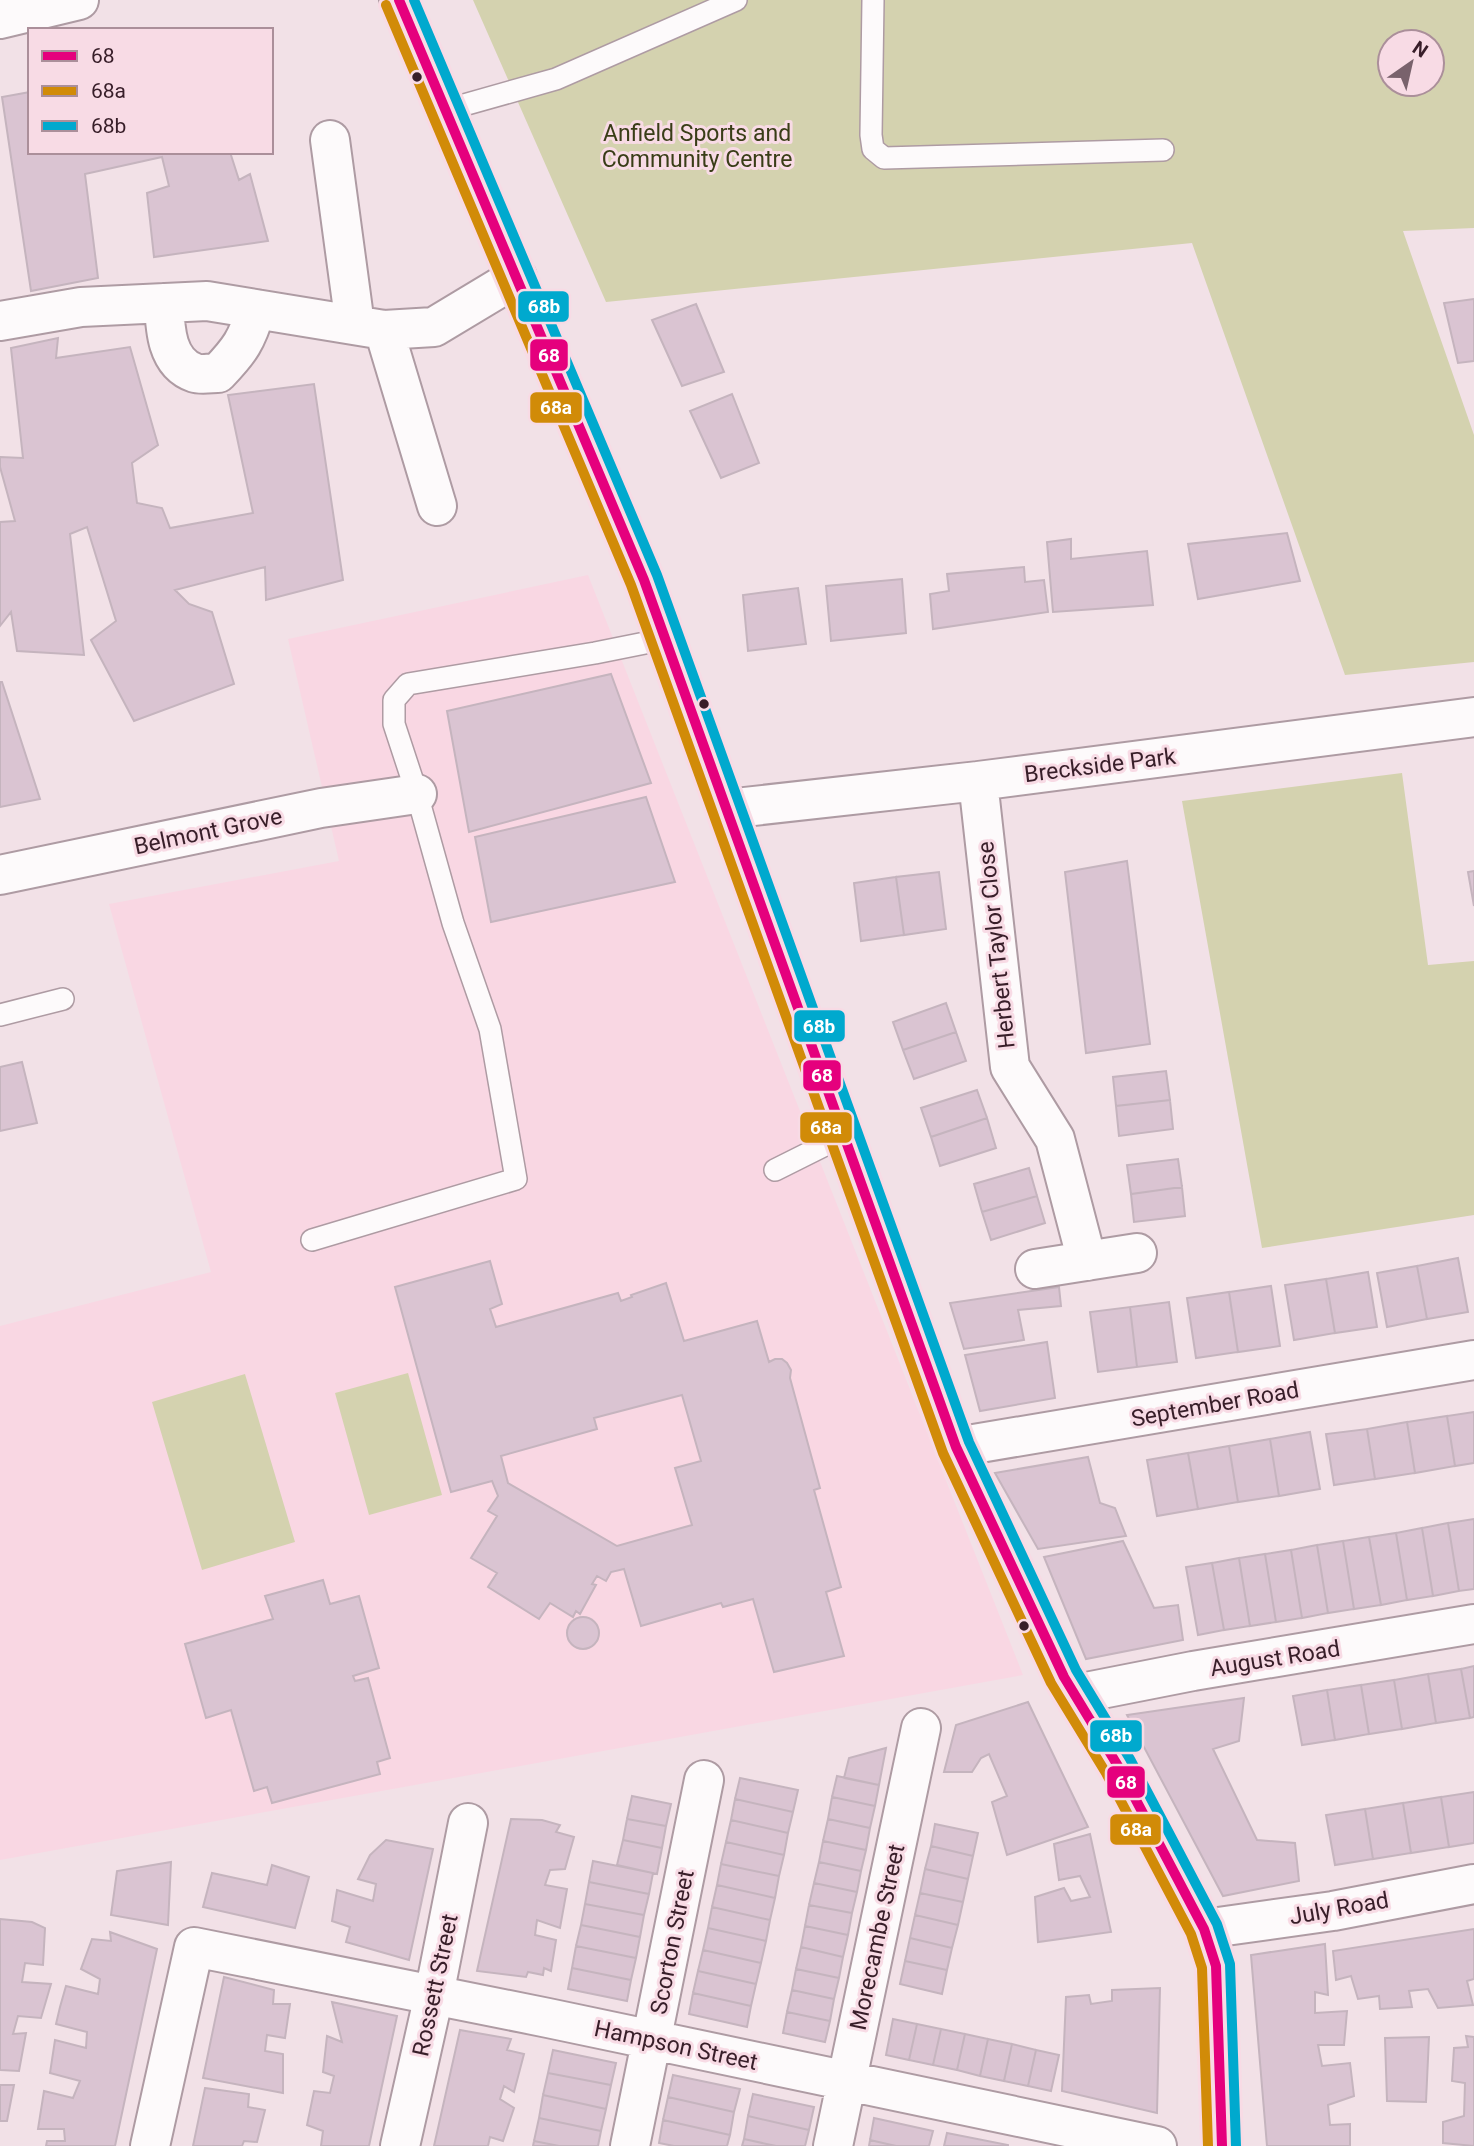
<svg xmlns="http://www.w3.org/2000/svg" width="1474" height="2146" viewBox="0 0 1474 2146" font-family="Roboto,sans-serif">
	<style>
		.built { fill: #f9d7e3 }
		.green { fill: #d4d2af; fill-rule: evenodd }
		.building { fill: #dac4d2; stroke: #c5b4be; stroke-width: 2; fill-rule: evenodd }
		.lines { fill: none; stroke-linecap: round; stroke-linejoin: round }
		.lane-casing { stroke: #ae9ba3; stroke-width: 24 }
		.street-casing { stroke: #ae9ba3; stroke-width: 42 }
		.secondary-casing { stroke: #ae9ba3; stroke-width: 42 }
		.lane { stroke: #fdfafb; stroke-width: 21 }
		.street { stroke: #fdfafb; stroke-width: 38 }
		.secondary { stroke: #fdfafb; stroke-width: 38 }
		.bus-1-casing { stroke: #f8dbe5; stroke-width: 16 }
		.bus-2-casing { stroke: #f8dbe5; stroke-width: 16 }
		.bus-3-casing { stroke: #f8dbe5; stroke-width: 16 }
		.bus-1 { stroke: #e5007d; stroke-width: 10 }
		.bus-2 { stroke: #d18b08; stroke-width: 10 }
		.bus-3 { stroke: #00a9ce; stroke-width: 10 }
		.bus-dot { fill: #381e29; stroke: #f8dbe5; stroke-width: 2.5 }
		.labels { text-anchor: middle; stroke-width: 6; stroke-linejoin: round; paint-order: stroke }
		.park-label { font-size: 23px; fill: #393d17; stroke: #f8dbe5 }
		.street-label { font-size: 23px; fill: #381e29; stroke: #f8dbe5 }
		.line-badge { stroke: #f8dbe5; stroke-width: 2.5 }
		.badge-label { font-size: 19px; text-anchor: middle; font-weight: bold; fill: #fff }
	</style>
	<rect width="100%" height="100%" fill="#f2e1e7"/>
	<!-- built -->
	<path class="built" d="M588,575L1023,1675L0,1860V1326L211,1272L109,904L339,861L288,639Z"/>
	<!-- green -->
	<path class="green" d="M473,0H1474V228L1403,231L1474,435V662L1345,675L1192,243L606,302ZM1390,42H1432V84H1390Z
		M1402,773L1428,965L1474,961V1215L1262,1248L1182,801Z
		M408,1373L442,1495L369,1515L335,1393Z
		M245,1374L295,1542L202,1570L152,1402Z"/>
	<!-- building -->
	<path class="building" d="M30,92V152H230L239,180L250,174L268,241L154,257L147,193L169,186L162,157L85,174L98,278L31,291L2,97Z
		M1474,299V361L1458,363L1444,303Z
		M696,304L724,372L682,386L652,320Z
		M58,338L56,358L130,347L158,445L132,463L137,503L162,508L170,528L253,513L228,395L314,384L343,580L266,600L265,567L175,590L189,604L212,612L234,684L134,721L91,640L116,621L87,527L70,534L84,655L17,651L11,612L0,626V522L15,521L0,467V457L23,458L11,348Z
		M732,394L759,463L721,478L690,411Z
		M1287,533L1300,581L1198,599L1188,544Z
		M1071,539V559L1147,551L1153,605L1053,612L1047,542Z
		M1024,567L1025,582L1044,580L1048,612L933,629L930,594L949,591L947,574Z
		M902,579L906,633L831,641L826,586Z
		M798,588L806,644L748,651L743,595Z
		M611,674L651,783L469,832L447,711Z
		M0,682H2L40,799L0,807Z
		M646,797L675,882L491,922L475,837Z
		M1127,861L1150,1044L1086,1053L1065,872Z
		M1474,871V906L1468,872Z
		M939,872L946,929L904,935L896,877Z
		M896,877L904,935L861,941L854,883Z
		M946,1003L956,1032L903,1050L893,1022Z
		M956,1032L966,1061L914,1079L903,1050Z
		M22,1062L37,1123L0,1131V1067Z
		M1166,1071L1170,1100L1116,1106L1113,1077Z
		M977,1090L987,1118L931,1137L921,1108Z
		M1170,1100L1173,1129L1119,1136L1116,1106Z
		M987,1118L996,1148L940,1166L931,1137Z
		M1178,1159L1182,1187L1131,1194L1127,1165Z
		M1029,1168L1037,1196L982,1212L974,1184Z
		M1182,1187L1185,1216L1134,1222L1131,1194Z
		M1037,1196L1045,1223L991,1240L982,1212Z
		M1458,1258L1468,1312L1427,1319L1417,1266Z
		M490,1261L502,1304L490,1309L496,1327L618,1293L621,1301L632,1297L631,1295L666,1283L684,1341L757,1321L769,1362L775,1359H782L787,1363L791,1370L790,1378L820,1488L814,1490L841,1587L826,1592L844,1656L774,1672L753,1599L723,1607L721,1603L641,1626L624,1569L611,1572L606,1581L597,1576L592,1584L596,1585L580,1614L576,1611L573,1617L550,1603L539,1619L488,1587L497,1573L471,1558L497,1516L488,1511L498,1496L492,1481L451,1492L395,1287ZM682,1395L701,1461L675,1468L692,1525L617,1546L508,1483L501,1456L597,1429L594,1418Z
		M1417,1266L1427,1319L1387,1327L1377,1273Z
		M1368,1272L1377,1327L1335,1333L1326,1279Z
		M1326,1279L1335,1333L1294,1340L1285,1285Z
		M1271,1286L1280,1346L1238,1352L1229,1292Z
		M1059,1287L1061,1306L1018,1310L1024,1340L964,1349L950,1303Z
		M1229,1292L1238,1352L1196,1358L1187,1298Z
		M1169,1302L1177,1362L1137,1367L1130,1307Z
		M1130,1307L1137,1367L1098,1372L1090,1312Z
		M1047,1342L1055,1398L980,1411L965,1355Z
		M1474,1412V1463L1455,1466L1447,1416Z
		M1447,1416L1455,1466L1415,1473L1407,1422Z
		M1407,1422L1415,1473L1375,1479L1367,1429Z
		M1367,1429L1375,1479L1334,1485L1326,1434Z
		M1310,1432L1320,1489L1279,1496L1270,1439Z
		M1270,1439L1279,1496L1238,1502L1229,1446Z
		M1229,1446L1238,1502L1198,1509L1188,1453Z
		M1188,1453L1198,1509L1157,1516L1147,1460Z
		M1088,1457L1100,1503L1115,1508L1126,1536L1038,1549L995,1473Z
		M1474,1519V1589L1459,1591L1448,1523Z
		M1448,1523L1459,1591L1433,1596L1422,1528Z
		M1422,1528L1433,1596L1407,1600L1396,1533Z
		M1396,1533L1407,1600L1381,1605L1369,1537Z
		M1369,1537L1381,1605L1354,1609L1343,1541Z
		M1123,1541L1154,1608L1178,1605L1183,1640L1086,1659L1044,1557Z
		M1343,1541L1354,1609L1328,1613L1317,1545Z
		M1317,1545L1328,1613L1302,1618L1291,1550Z
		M1291,1550L1302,1618L1276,1622L1265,1554Z
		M1265,1554L1276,1622L1250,1626L1239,1558Z
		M1239,1558L1250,1626L1224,1630L1212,1563Z
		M1212,1563L1224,1630L1198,1635L1186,1567Z
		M323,1580L330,1604L359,1596L379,1668L353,1676L355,1681L368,1678L390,1758L377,1762L380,1774L272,1803L267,1787L254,1791L231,1710L206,1718L185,1644L273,1619L265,1596Z
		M567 1633a16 16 0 1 1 32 0a16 16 0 1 1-32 0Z
		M1474,1666V1717L1470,1718L1461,1669Z
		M1461,1669L1470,1718L1436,1723L1428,1674Z
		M1428,1674L1436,1723L1402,1729L1394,1680Z
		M1394,1680L1402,1729L1369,1734L1361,1685Z
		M1361,1685L1369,1734L1335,1740L1327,1690Z
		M1327,1690L1335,1740L1302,1745L1293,1696Z
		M1244,1698L1239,1741L1213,1749L1257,1840L1295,1843L1299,1881L1223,1896L1127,1715Z
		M1028,1702L1088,1827L1007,1855L992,1802L1007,1796L989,1754L981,1758L972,1772H944L956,1725Z
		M886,1748L879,1785L844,1778L849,1758Z
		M837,1776L879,1785L875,1806L832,1797Z
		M740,1778L798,1790L793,1812L735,1799Z
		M1474,1792V1843L1449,1847L1441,1797Z
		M632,1796L671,1804L666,1826L627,1819Z
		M832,1797L875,1806L870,1828L828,1819Z
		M1441,1797L1449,1847L1411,1853L1403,1803Z
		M735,1799L793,1812L788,1833L731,1820Z
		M1403,1803L1411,1853L1373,1859L1365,1809Z
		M1365,1809L1373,1859L1335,1865L1326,1815Z
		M511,1819L542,1820L560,1825L556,1832L574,1837L565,1869L550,1870L545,1885L567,1889L560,1928L537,1920L535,1935L556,1940L551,1971L544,1968L543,1975L528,1972L526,1977L477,1971Z
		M627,1819L666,1826L662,1848L623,1840Z
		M828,1819L870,1828L866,1850L823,1841Z
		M731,1820L788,1833L784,1855L726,1842Z
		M935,1824L978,1833L973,1856L931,1846Z
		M1090,1834L1111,1932L1038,1942L1035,1897L1064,1888L1071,1901L1090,1897L1080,1876L1059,1880L1054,1844Z
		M386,1840L433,1849L409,1960L346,1942L350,1927L332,1921L337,1890L373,1901L376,1884L358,1879L370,1855Z
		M623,1840L662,1848L657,1874L617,1865Z
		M823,1841L866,1850L861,1871L819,1862Z
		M726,1842L784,1855L779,1876L721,1864Z
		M931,1846L973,1856L968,1879L925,1869Z
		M593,1861L653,1873L649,1894L589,1882Z
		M171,1862L168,1925L111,1915L117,1871Z
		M819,1862L861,1871L857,1892L814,1883Z
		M721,1864L779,1876L775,1898L717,1885Z
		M272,1865L309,1877L295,1928L203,1907L212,1873L267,1885Z
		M925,1869L968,1879L963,1902L920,1893Z
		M589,1882L649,1894L644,1915L585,1904Z
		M814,1883L857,1892L852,1913L809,1905Z
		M717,1885L775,1898L770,1920L712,1907Z
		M920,1893L963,1902L958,1925L915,1915Z
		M585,1904L644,1915L640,1937L581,1925Z
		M809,1905L852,1913L848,1935L805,1926Z
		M712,1907L770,1920L766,1941L708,1928Z
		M915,1915L958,1925L952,1948L910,1938Z
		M0,1919L32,1922L45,1928L43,1965L25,1963L22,1982L51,1984L41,2018L18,2016L13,2034L26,2033L19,2071L0,2070Z
		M581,1925L640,1937L636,1958L576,1946Z
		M805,1926L848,1935L843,1957L801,1947Z
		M708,1928L766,1941L761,1963L703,1950Z
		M1474,1929V1979L1467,1981L1473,2005L1438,2008L1428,1989L1409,1991L1412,2007L1380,2009L1379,1996L1358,1999L1351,1976L1336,1980L1333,1951Z
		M110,1932L157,1949L115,2146H46L47,2141H65L64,2129H38L44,2091L73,2098L80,2081L50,2073L55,2040L86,2048L87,2032L56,2024L60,2007L66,1986L98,1994L100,1979L81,1969L92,1939L111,1941Z
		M910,1938L952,1948L947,1970L905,1961Z
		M1325,1944L1328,1995L1315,1992V2013L1347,2011L1344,2045H1318L1322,2066L1350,2063L1354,2096L1328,2105L1330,2125L1350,2124V2146H1267L1251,1955Z
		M576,1946L636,1958L631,1980L572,1968Z
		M801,1947L843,1957L839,1978L796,1969Z
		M703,1950L761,1963L756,1984L698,1971Z
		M905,1961L947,1970L942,1994L900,1984Z
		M572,1968L631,1980L627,2001L568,1989Z
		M796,1969L839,1978L834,1999L792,1990Z
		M698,1971L756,1984L751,2006L693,1993Z
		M224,1977L274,1990L273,2004H290L285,2038L267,2035L265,2051L283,2054V2093L203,2078Z
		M1160,1988L1157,2113L1062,2091L1066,1997L1089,1995L1091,2004L1112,2001V1990Z
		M792,1990L834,1999L830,2021L787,2012Z
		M693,1993L751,2006L747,2027L689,2014Z
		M332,2002L397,2016L369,2146H321L323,2131L307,2125L314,2091L330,2093L334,2076L323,2072L327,2036L342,2042Z
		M787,2012L830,2021L825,2042L783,2033Z
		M893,2019L917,2024L909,2060L886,2055Z
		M917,2024L941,2029L933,2065L909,2060Z
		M941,2029L965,2034L957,2070L933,2065Z
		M460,2030L511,2039L507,2050L524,2054L514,2092L504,2086L500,2099L514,2108L503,2141L490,2137L488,2146H434Z
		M965,2034L988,2039L980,2076L957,2070Z
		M1466,2036L1474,2037V2146L1443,2143V2122L1464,2116L1465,2083L1452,2081L1454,2048L1468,2047Z
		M1429,2037L1426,2102L1387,2101L1385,2038Z
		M988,2039L1012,2044L1004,2081L980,2076Z
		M1012,2044L1036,2050L1028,2086L1004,2081Z
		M553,2050L616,2063L611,2085L548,2073Z
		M1036,2050L1059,2055L1051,2091L1028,2086Z
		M548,2073L611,2085L606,2109L543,2095Z
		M673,2075L740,2089L734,2112L668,2097Z
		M0,2085H14L7,2121H0Z
		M205,2088L249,2094L248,2107L265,2110L257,2142L244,2141L242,2146H193Z
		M753,2094L814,2107L809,2130L748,2116Z
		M543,2095L606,2109L601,2131L539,2118Z
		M668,2097L734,2112L730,2135L663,2120Z
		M748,2116L809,2130L805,2146H776L744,2139Z
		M539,2118L601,2131L598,2146H559L534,2141Z
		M874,2118L933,2131L929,2146H896L870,2140Z
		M663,2120L730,2135L727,2146H674L659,2143Z
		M947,2133L1008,2145V2146H944Z
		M744,2139L776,2146H742Z
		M870,2140L896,2146H869Z
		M534,2141L559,2146H533Z"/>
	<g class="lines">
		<!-- lane casing -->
		<g class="lane-casing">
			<path id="lane" d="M873,0L871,135L873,149L884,158L1163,150
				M446,110L556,79L736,0
				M0,1015L63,999
				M775,1170L843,1136
				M312,1240L516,1179L490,1029L453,923L417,794L394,724V700L408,684L595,653L665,639"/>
		</g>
		<!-- street casing -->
		<g class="street-casing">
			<path id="street" d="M0,19L79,0
				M330,140L355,325
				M164,303C165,328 166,363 195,373C201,375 212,373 218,373C240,350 247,340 256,309
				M0,321L81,307L207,301L384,330L434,327L517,277
				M384,330L437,506
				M978,781L1010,1067L1055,1139L1087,1261
				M726,809L978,781L1474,717
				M0,875L321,808L417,794
				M1035,1269L1137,1253
				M956,1447L1474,1360
				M1076,1694L1193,1671L1474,1624
				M1204,1929L1333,1911L1474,1884
				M150,2146L194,1947L548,2018L1157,2146
				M400,2146L434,1995L468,1823
				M630,2146L704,1780
				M833,2146L921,1728"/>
		</g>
		<!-- secondary casing -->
		<g class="secondary-casing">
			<path id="secondary" d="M399,0L644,580L956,1447L1064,1677L1118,1766L1204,1929L1216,1966L1222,2146"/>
		</g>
		<!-- lane -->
		<use href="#lane" class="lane"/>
		<!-- street -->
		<use href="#street" class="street"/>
		<!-- secondary -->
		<use href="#secondary" class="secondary"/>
		<!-- bus-1 casing -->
		<g class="bus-1-casing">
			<path id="bus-1" d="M399,0L644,580L956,1447L1064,1677L1118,1766L1204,1929L1216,1966L1222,2146"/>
		</g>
		<!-- bus-2 casing -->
		<g class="bus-2-casing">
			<path id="bus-2" d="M386,5L631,585L943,1453L1051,1683L1106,1773L1191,1934L1202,1968L1208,2146"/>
		</g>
		<!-- bus-3 casing -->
		<g class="bus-3-casing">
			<path id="bus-3" d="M414,0L657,575L969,1442L1076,1670L1130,1759L1217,1924L1230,1964L1236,2146"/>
		</g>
		<!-- bus-1 -->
		<use href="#bus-1" class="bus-1"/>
		<!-- bus-2 -->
		<use href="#bus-2" class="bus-2"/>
		<!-- bus-3 -->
		<use href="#bus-3" class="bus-3"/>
	</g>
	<!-- markers -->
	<g class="bus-dot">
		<circle cx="417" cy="77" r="6"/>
		<circle cx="704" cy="704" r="6"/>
		<circle cx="1024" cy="1626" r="6"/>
	</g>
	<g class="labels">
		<!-- park labels -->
		<g class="park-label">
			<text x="697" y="141">Anfield Sports and<tspan x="697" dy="26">Community Centre</tspan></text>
		</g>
		<!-- street labels -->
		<g class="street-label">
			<text transform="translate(1100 765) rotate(-7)" y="8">Breckside Park</text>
			<text transform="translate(208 831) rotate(-12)" y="8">Belmont Grove</text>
			<text transform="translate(996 945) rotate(-96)" y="8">Herbert Taylor Close</text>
			<text transform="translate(1215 1404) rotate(-10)" y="8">September Road</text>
			<text transform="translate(1275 1658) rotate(-9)" y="8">August Road</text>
			<text transform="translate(1339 1908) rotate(-10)" y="8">July Road</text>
			<text transform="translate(877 1937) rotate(-78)" y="8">Morecambe Street</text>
			<text transform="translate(672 1942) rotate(-79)" y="8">Scorton Street</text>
			<text transform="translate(435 1985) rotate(-78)" y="8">Rossett Street</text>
			<text transform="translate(676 2045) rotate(12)" y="8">Hampson Street</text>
		</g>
	</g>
	<g class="line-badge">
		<rect x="517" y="290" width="53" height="33" rx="7" fill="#00a9ce"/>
		<rect x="529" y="338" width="40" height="34" rx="7" fill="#e5007d"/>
		<rect x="529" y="391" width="54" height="33" rx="7" fill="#d18b08"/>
		<rect x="793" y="1009" width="53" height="34" rx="7" fill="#00a9ce"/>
		<rect x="802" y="1059" width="40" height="33" rx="7" fill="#e5007d"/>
		<rect x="799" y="1111" width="54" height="33" rx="7" fill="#d18b08"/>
		<rect x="1089" y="1719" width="54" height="34" rx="7" fill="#00a9ce"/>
		<rect x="1106" y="1765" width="40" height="34" rx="7" fill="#e5007d"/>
		<rect x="1109" y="1813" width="53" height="33" rx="7" fill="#d18b08"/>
	</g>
	<g class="badge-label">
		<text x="544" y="313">68b</text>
		<text x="549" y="362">68</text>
		<text x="556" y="414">68a</text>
		<text x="819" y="1033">68b</text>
		<text x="822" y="1082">68</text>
		<text x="826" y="1134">68a</text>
		<text x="1116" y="1742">68b</text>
		<text x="1126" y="1789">68</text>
		<text x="1136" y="1836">68a</text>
	</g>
	<!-- legend -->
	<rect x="28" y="28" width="245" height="126" fill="#f8dbe5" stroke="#ab8f9a" stroke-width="2"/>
	<rect x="42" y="51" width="35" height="10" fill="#e5007d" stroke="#ab8f9a" stroke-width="2"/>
	<text x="91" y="63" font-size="21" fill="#381e29">68</text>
	<rect x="42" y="86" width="35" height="10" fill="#d18b08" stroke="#ab8f9a" stroke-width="2"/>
	<text x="91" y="98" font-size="21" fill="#381e29">68a</text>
	<rect x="42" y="121" width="35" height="10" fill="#00a9ce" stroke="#ab8f9a" stroke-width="2"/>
	<text x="91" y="133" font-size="21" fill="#381e29">68b</text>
	<!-- north arrow -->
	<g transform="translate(1411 63) rotate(34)"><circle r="33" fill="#f8dbe5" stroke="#ab8f9a" stroke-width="2"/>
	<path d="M0-5L12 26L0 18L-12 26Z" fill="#79626c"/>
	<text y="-10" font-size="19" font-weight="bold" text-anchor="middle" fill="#381e29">N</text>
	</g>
</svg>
